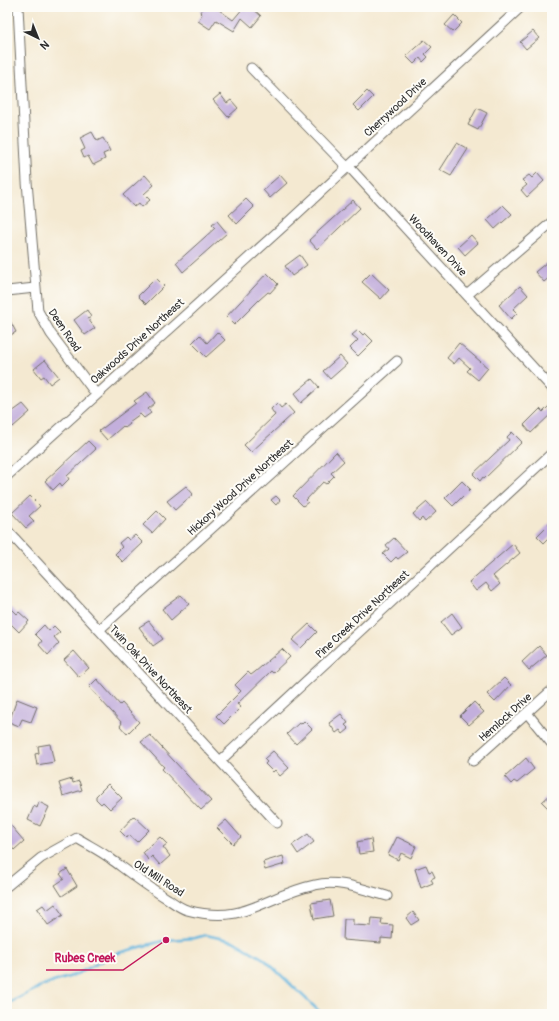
<svg xmlns="http://www.w3.org/2000/svg" width="559" height="1021" viewBox="0 0 559 1021" font-family="Pangolin,sans-serif">
	<style>
		.lines { fill: none; stroke-linecap: round; stroke-linejoin: round }
		.stream { stroke: #64b6df; stroke-width: 2.5 }
		.building { fill: #c3afdc }
		.minor-casing { stroke: #716e65; stroke-width: 11 }
		.minor { stroke: #fff; stroke-width: 9 }
		.labels { text-anchor: middle; stroke-width: 4; stroke-linejoin: round; paint-order: stroke }
		.street-label { font-size: 11px; fill: #2b2b2b; stroke: #fdfcf7 }
		.leader { fill: none; stroke: #c2185b; stroke-width: 1.5 }
		.callout-dot { fill: #c2185b; stroke: #fdfcf7; stroke-width: 1.5 }
		.callout-label { font-size: 12px; text-anchor: middle; font-weight: bold; fill: #c2185b; stroke: #fdfcf7; stroke-width: 4; stroke-linejoin: round; paint-order: stroke }
	</style>
	<rect width="100%" height="100%" fill="#fdfcf7"/>
	<filter id="ink" filterUnits="userSpaceOnUse"><feTurbulence type="fractalNoise" baseFrequency=".025" numOctaves="2"/><feDisplacementMap in="SourceGraphic" scale="8" xChannelSelector="R" yChannelSelector="G"/><feConvolveMatrix kernelMatrix="1 2 1 2 8 2 1 2 1" color-interpolation-filters="sRGB"/></filter>
	<filter id="wash" filterUnits="userSpaceOnUse"><feTurbulence type="fractalNoise" baseFrequency=".012" numOctaves="4" result="noise"/><feDisplacementMap in="SourceGraphic" scale="16" xChannelSelector="R" yChannelSelector="G"/><feGaussianBlur stdDeviation="0.9" result="paint"/><feColorMatrix in="noise" values="0 0 0 0 0 0 0 0 0 0 0 0 0 0 0 0 0 1.4 0 .05"/><feComposite in="paint" operator="in"/></filter>
	<g filter="url(#wash)">
		<rect width="100%" height="100%" fill="#f4e9d1"/>
		<g class="lines">
			<!-- stream -->
			<path class="stream" d="M7,1004L44,985L75,975L115,954L166,940L195,938L206,935L233,941L264,959L322,1014"/>
		</g>
		<g id="blocks">
			<!-- building -->
			<path class="building" d="M203,7H221L219,10L233,20L244,7H251L261,16L252,27L242,18L234,31L216,20L210,29L198,21L202,14L200,12Z
				M454,15L462,23L453,32L445,25Z
				M533,31L539,38L526,49L520,42Z
				M424,40L432,47L425,54L428,57L423,62L420,58L414,64L406,56Z
				M367,91L373,97L359,111L353,105Z
				M220,94L227,103L231,100L238,108L228,117L213,100Z
				M477,108L487,113L478,130L468,125Z
				M92,132L97,141L103,138L110,151L103,154L105,159L93,165L88,156L84,158L81,151L85,149L80,138Z
				M457,143L468,149L451,176L440,170Z
				M537,173L544,181L527,197L521,190L527,185L522,180L529,175L532,178Z
				M145,175L154,185L144,194L150,200L142,207L139,203L134,207L123,195Z
				M280,175L287,183L270,198L263,190Z
				M246,199L254,207L237,224L229,215Z
				M353,200L360,208L317,249L309,240Z
				M503,205L512,214L495,229L487,220Z
				M217,221L227,233L183,272L176,263L215,228L212,225Z
				M471,235L478,243L465,255L458,247Z
				M300,255L307,265L292,276L285,266Z
				M552,258V275L544,282L535,272Z
				M267,273L278,284L270,293L268,292L259,300L234,325L226,317Z
				M371,273L389,290L381,299L362,282Z
				M156,278L164,286L146,304L138,296Z
				M520,286L528,295L513,309L517,313L511,319L499,305Z
				M87,310L91,317L88,319L95,328L85,335L74,320Z
				M7,315L16,332L7,337Z
				M358,330L363,335L365,333L373,341L358,356L350,348L358,340L352,335Z
				M217,332L225,340L206,357L192,343L200,335L207,343Z
				M459,343L488,368L478,380L467,371L470,368L459,358L454,364L447,358Z
				M340,356L347,364L330,379L323,371Z
				M45,360L59,377L50,384L44,376L41,378L34,369Z
				M312,379L319,387L301,403L294,394Z
				M147,392L155,403L148,409L151,413L144,418L140,414L129,422L130,424L125,428L123,426L107,440L99,431L136,403L134,401Z
				M277,403L281,408L286,404L294,413L251,452L244,445L275,415L271,409Z
				M552,403V413L531,433L524,425L540,409L543,412Z
				M23,404L30,412L13,427L7,420V406L12,412Z
				M512,432L522,442L484,479L483,477L480,481L473,474L509,440L507,437Z
				M88,441L96,449L67,476L69,479L62,486L60,483L53,490L45,481Z
				M336,452L344,461L331,473L334,476L326,484L323,482L306,500L308,502L303,506L293,496Z
				M462,481L470,489L453,506L445,498Z
				M186,486L193,494L175,510L167,501Z
				M30,496L40,506L29,516L34,521L26,528L12,513Z
				M276,496L280,500L276,505L271,500Z
				M427,502L436,512L425,522L422,518L419,521L413,514Z
				M157,511L165,519L152,533L143,525Z
				M552,521V535L544,543L537,536Z
				M135,535L143,543L123,562L115,554L122,547L119,543L126,537L129,540Z
				M394,538L407,552L398,559L396,557L391,562L383,554L389,549L386,545Z
				M513,544L520,553L493,576L500,584L492,591L486,583L476,591L469,582Z
				M181,595L189,604L171,620L162,609Z
				M11,608L17,614L19,612L29,621L19,632L7,620V613Z
				M452,613L462,627L451,635L441,622Z
				M149,621L163,639L153,646L139,627Z
				M309,624L317,632L301,648L292,640Z
				M44,625L49,631L54,626L60,632L54,637L59,643L48,655L39,645L42,641L35,634Z
				M539,646L547,655L529,670L522,662Z
				M282,649L290,657L273,673L271,671L237,704L241,707L224,724L216,716L241,691L235,685L248,672L251,675L255,672Z
				M74,651L89,668L79,677L64,660Z
				M504,678L511,685L495,702L487,694Z
				M97,679L120,705L122,703L139,722L127,734L120,726L122,723L89,687Z
				M17,699L37,707L31,722L22,719L19,726L9,722Z
				M474,702L484,712L469,725L460,716Z
				M341,714L348,723L345,725L349,729L343,734L340,730L336,733L329,723Z
				M304,721L312,729L296,744L287,734L299,723L301,724Z
				M150,735L211,801L201,810L162,769L164,767L141,742Z
				M50,744L54,762L37,765L35,754L39,753L38,746Z
				M273,751L289,768L280,776L275,770L273,772L265,764L267,762L264,759Z
				M526,758L534,769L517,783L514,781L511,784L505,777Z
				M72,779L73,783L79,781L82,790L63,796L59,783Z
				M108,784L122,798L110,809L103,802L101,804L96,799V796Z
				M552,793V806L549,809L542,802Z
				M39,802L49,807L40,826L28,820L34,806L37,808Z
				M134,816L149,830L137,842L129,835L127,838L120,831Z
				M226,820L241,837L233,844L217,828Z
				M7,821L24,841L14,850L7,842Z
				M308,834L314,842L298,854L292,845Z
				M160,837L167,844L163,847L170,856L160,865L152,856L148,860L143,852Z
				M397,837L416,846L411,858L401,853L398,860L388,855Z
				M371,839L373,852L359,854L357,842Z
				M283,856L285,864L265,870L263,862Z
				M426,865L429,872L432,871L435,877L431,879L433,883L421,888L415,869Z
				M67,869L77,886L62,896L55,885L64,879L60,874Z
				M330,900L333,916L314,919L311,903Z
				M55,904L63,915L48,925L37,909L43,905L47,910Z
				M413,912L419,920L411,925L406,918Z
				M372,918L382,919L381,924L393,925L392,939L381,938V943L343,940L344,919H353V925L371,926Z"/>
		</g>
	</g>
	<g filter="url(#ink)">
		<use href="#blocks" fill-opacity="0" stroke="#716e65" stroke-width="1"/>
		<g class="lines">
			<!-- minor casing -->
			<g class="minor-casing">
				<path id="minor" d="M18,7L27,182L38,311L51,334L96,394
					M251,68L347,167L352,170L552,388
					M7,291L35,288
					M467,295L552,222
					M7,476L285,225L521,7
					M7,530L277,823
					M99,630L397,361
					M527,713L552,744
					M220,761L552,453
					M473,761L552,690
					M7,886L41,858L77,838C88,845 101,851 111,859C130,873 148,887 168,899C174,903 180,908 187,910C246,926 263,896 315,885C339,879 364,890 387,896"/>
			</g>
			<!-- minor -->
			<use href="#minor" class="minor"/>
		</g>
	</g>
	<g class="labels">
		<!-- street labels -->
		<g class="street-label">
			<text transform="translate(395 107) rotate(-43)" y="4">Cherrywood Drive</text>
			<text transform="translate(438 245) rotate(47)" y="4">Woodhaven Drive</text>
			<text transform="translate(65 330) rotate(56)" y="4">Deen Road</text>
			<text transform="translate(137 341) rotate(-42)" y="4">Oakwoods Drive Northeast</text>
			<text transform="translate(240 487) rotate(-42)" y="4">Hickory Wood Drive Northeast</text>
			<text transform="translate(362 614) rotate(-43)" y="4">Pine Creek Drive Northeast</text>
			<text transform="translate(151 669) rotate(47)" y="4">Twin Oak Drive Northeast</text>
			<text transform="translate(505 717) rotate(-42)" y="4">Hemlock Drive</text>
			<text transform="translate(159 878) rotate(33)" y="4">Old Mill Road</text>
		</g>
	</g>
	<!-- callouts -->
	<path class="leader" d="M166 940L123 970H46"/>
	<circle class="callout-dot" cx="166" cy="940" r="4"/>
	<g class="callout-label">
		<text x="85" y="962">Rubes Creek</text>
	</g>
	<!-- margin -->
	<rect width="559" height="1021" fill="none" stroke="#fdfcf7" stroke-width="24"/>
	<!-- north arrow -->
	<g transform="translate(38 38) rotate(137)" stroke="#fdfcf7" stroke-width="3" paint-order="stroke">
	<path d="M0-3L7 15L0 10L-7 15Z" fill="#2b2b2b"/>
	<text y="-6" font-size="11" font-weight="bold" text-anchor="middle" fill="#2b2b2b">N</text>
	</g>
</svg>
